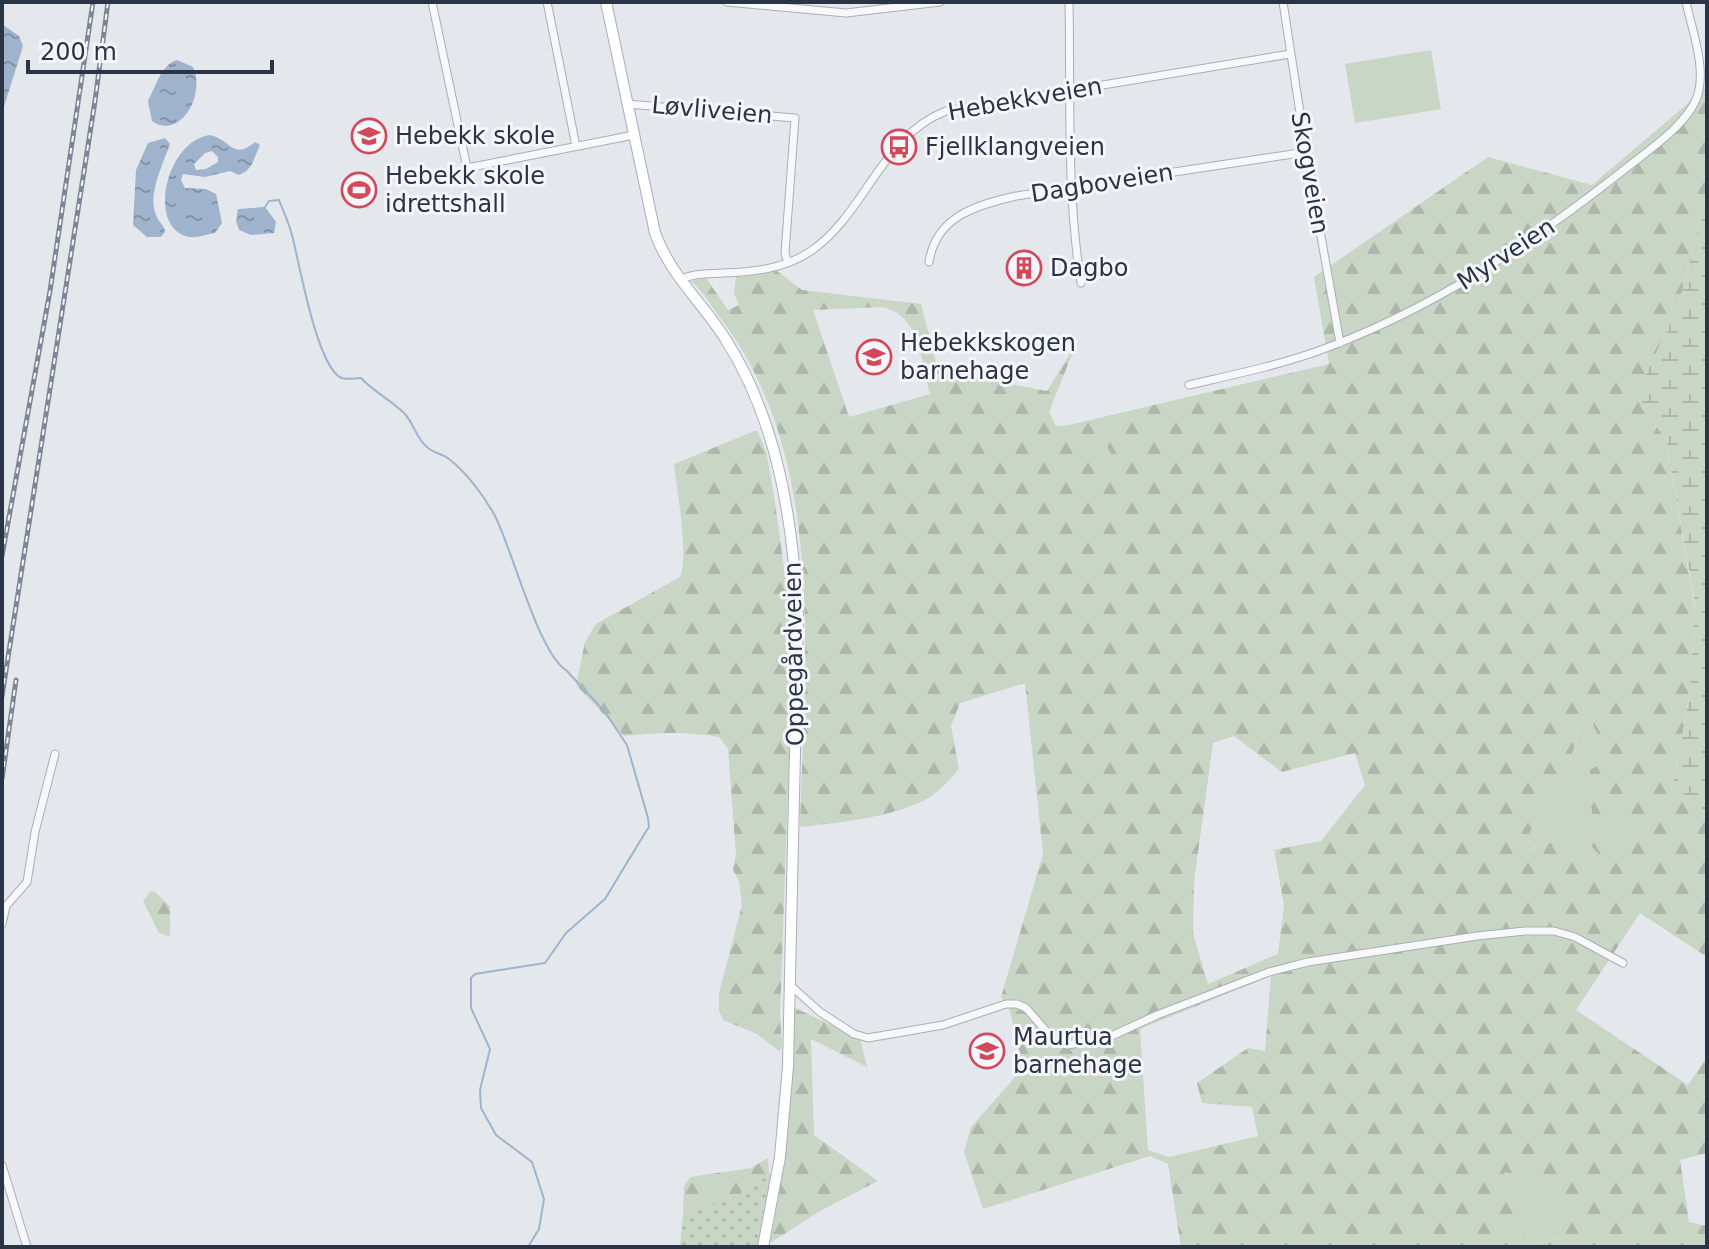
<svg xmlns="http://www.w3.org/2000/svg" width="1709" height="1249" viewBox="0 0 1709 1249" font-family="'DejaVu Sans',sans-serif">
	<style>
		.grass { fill: url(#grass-dots) }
		.forest { fill: url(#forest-firs); fill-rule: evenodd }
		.wetland { fill: url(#wetland-marsh) }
		.park { fill: #c9d6c5 }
		.water { fill: url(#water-ripples); fill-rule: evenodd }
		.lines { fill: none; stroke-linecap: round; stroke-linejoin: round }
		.stream { stroke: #9fb4cc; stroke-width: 2 }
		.minor-casing { stroke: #a9aeb7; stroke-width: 9 }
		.secondary-casing { stroke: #a9aeb7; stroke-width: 12 }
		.minor { stroke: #f7f8fa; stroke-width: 7 }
		.secondary { stroke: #fff; stroke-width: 10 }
		.rail-casing { stroke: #7d8696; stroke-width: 5 }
		.rail { stroke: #f4f6f9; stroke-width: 2; stroke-dasharray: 6; stroke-linecap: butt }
		.labels { text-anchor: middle; stroke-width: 6; stroke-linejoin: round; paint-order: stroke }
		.street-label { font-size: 24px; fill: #2b3445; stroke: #f4f6f9 }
		.poi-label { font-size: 24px; fill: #2b3445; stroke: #f4f6f9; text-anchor: start }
	</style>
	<defs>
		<pattern id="grass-dots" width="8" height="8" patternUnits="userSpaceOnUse" patternTransform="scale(2)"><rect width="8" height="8" fill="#c9d6c5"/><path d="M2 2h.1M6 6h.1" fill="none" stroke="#adb8ab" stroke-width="1.8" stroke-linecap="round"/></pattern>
		<pattern id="forest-firs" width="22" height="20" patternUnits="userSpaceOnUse" patternTransform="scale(2)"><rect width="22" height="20" fill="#c9d6c5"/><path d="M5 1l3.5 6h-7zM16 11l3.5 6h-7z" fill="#adb8ab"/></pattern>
		<pattern id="wetland-marsh" width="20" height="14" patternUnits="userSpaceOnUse" patternTransform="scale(2)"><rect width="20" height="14" fill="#c9d6c5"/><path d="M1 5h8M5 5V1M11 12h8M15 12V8" fill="none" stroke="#adb8ab"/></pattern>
		<pattern id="water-ripples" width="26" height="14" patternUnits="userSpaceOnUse" patternTransform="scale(2)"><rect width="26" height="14" fill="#9fb4cc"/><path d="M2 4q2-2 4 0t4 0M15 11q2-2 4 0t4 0" fill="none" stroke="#8293a7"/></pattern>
	</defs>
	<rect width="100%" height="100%" fill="#e4e7ec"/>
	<!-- grass -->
	<path class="grass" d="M769,1173L774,1177L759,1247H680L683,1214C712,1205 748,1196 769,1173Z"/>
	<!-- forest -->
	<path class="forest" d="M1707,87V194L1678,307L1636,395L1666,440L1695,609L1690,693L1673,785L1707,814V957L1640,913L1576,1010L1688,1085L1707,1057V1153L1680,1160L1689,1222L1707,1226V1247H1526L1555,1239L1505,1173L1524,1247H1181L1168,1164L1150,1156L983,1209L964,1152L971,1127L1023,1068L1010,1011L1001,997L1043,854L1025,683L960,703L951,726L959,769C952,777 945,785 937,792C908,816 837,823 800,827C804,662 828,459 721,319C712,307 703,291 691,281L706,278L728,310L739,305L734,293L736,276L777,271L802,290L921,304L938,370L1047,391L1077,342L1049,412L1056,426L1069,425L1329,364L1314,277L1488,157L1592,185ZM882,307C921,315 921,361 930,394L849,417L813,310ZM1589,716L1599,738L1612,757L1590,769L1587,786L1593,819L1632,846L1593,832L1583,837L1574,850L1559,839L1523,852L1549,786L1572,755L1582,718ZM1234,736L1282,772L1355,753L1365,785L1321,841L1274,850L1284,905L1278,954L1208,984L1193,933L1194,882L1213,743ZM1271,976L1265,1051L1248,1048L1197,1083L1202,1103L1252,1107L1258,1136L1169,1157L1148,1150L1140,1029Z
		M757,430L766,451L774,495L789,604V760L780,1016L782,1048L779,1051L757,1034L723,1020L719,1010V993L742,905L739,881L733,870L736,854L728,749L719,737C681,731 661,733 624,736L576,685L585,642L596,624L680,577C689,553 677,493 674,464Z
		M151,891L155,892L170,906V935L168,936L159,933L143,901Z
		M795,1008L860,1038L867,1067L811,1039L814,1135L878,1181L822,1210L770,1243L786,1152Z
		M768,1158L769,1173C748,1196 712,1205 683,1214L684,1187L690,1177L751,1168Z"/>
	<!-- wetland -->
	<path class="wetland" d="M1707,194V814L1673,785L1690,693L1695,605L1666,440L1636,395L1678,307Z"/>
	<!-- park -->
	<path class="park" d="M1431,50L1441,109L1355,123L1345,64Z
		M1103,437L1121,477L1101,486L1083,446Z
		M1589,716L1599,738L1612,757L1590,770L1587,786L1593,818L1624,813L1632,826V846L1592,832L1584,837L1599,855L1583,867L1574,850L1559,839L1522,852L1549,786L1572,755L1582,718Z
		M1504,1172L1560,1181L1555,1239L1524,1247Z"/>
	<!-- water -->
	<path class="water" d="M2,24L19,36L23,46L2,113Z
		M177,60L193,67C206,95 180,141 152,121L148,101C156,86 161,65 177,60Z
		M210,135C230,139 233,161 255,142L260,145C254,157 253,170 239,175L230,171L205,177L183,174L181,180L185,188L206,189L216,194L222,223L215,233C207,234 198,238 190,237C146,230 165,141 210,135ZM212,151L218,157V162L206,169L196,170L194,164L205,153Z
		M165,138L170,144C164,162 147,195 156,215C159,223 164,224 165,232L161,237H147L133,225L136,170L148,143Z
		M265,207L276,222L274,233L251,235L239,230L236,221L238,209Z"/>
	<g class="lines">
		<!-- stream -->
		<path class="stream" d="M265,207L269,201L279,200C283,211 289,223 292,235C300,266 315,356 338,376C344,381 353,378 361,378C374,392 391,400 404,413C414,423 416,439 428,448C434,453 443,454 449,459C467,473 484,496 495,516C512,549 539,654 566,670L605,712L627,745L648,818L649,827L645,833L605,899L566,933L545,963L475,974L471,978V1008L490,1049L480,1090L481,1108L496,1135L532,1162L544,1199L539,1229L528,1247"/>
		<!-- minor casing -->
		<g class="minor-casing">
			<path id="minor" d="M432,2L467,168L634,135
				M547,2L576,146
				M727,2L846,13L940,2
				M1069,2C1071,96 1066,190 1081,283
				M1283,2L1306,152L1340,343
				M627,104L795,118L785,253L788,263
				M929,262C936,216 977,205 1016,196L1306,152
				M680,280C693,273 708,274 723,273C754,272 784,269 811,251C866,213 881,136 946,111L1290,54
				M1189,385C1232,375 1276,366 1318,351C1429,311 1527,246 1620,173C1643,154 1687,126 1697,97C1707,69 1692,30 1686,2
				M2,924L6,906L27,882L35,832L55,754
				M790,985L820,1012L854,1034L868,1038L943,1025L1006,1004H1017L1026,1008L1054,1040L1067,1045L1105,1039L1157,1015L1269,972L1308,962L1477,936L1525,931H1554L1575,937L1623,963
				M2,1165L27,1247"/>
		</g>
		<!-- secondary casing -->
		<g class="secondary-casing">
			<path id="secondary" d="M606,2L655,233C670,275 703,303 726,340C778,422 793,521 798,617L788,1066L780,1157L763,1247"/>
		</g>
		<!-- minor -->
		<use href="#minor" class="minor"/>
		<!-- secondary -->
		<use href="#secondary" class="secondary"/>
		<!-- rail casing -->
		<g class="rail-casing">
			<path id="rail" d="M2,556L50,291L93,2
				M2,696L95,101L108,2
				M2,779L16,680"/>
		</g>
		<!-- rail -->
		<use href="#rail" class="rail"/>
	</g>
	<!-- icons -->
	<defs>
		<g id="school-ring" transform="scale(1.8)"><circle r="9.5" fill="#f4f6f9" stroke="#d1495b" stroke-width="1.5"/><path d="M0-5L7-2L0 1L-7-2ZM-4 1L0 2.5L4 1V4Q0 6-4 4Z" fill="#d1495b"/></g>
		<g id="bus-ring" transform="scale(1.8)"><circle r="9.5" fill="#f4f6f9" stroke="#d1495b" stroke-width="1.5"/><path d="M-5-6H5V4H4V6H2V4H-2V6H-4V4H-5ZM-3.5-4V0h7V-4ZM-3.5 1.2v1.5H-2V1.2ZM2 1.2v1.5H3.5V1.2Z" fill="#d1495b"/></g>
		<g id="stadium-ring" transform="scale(1.8)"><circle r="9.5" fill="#f4f6f9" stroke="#d1495b" stroke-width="1.5"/><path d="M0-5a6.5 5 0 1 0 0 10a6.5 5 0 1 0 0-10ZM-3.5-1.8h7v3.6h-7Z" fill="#d1495b"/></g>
		<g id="building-ring" transform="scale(1.8)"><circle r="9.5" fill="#f4f6f9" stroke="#d1495b" stroke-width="1.5"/><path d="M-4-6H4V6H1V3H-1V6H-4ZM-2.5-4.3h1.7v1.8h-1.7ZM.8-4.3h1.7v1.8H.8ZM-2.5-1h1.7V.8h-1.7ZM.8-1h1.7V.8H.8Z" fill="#d1495b"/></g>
	</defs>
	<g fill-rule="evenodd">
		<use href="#school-ring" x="369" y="136"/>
		<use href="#bus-ring" x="899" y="147"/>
		<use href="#stadium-ring" x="359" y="190"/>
		<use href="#building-ring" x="1024" y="268"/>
		<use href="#school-ring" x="874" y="357"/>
		<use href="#school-ring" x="987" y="1051"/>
	</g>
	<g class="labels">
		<!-- street labels -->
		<g class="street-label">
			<text transform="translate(1025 99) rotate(-10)" y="8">Hebekkveien</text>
			<text transform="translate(712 110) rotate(5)" y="8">Løvliveien</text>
			<text transform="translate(1310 173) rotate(80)" y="8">Skogveien</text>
			<text transform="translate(1102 183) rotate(-9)" y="8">Dagboveien</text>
			<text transform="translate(1506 254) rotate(-33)" y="8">Myrveien</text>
			<text transform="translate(794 654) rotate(-91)" y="8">Oppegårdveien</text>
		</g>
		<!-- poi labels -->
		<g class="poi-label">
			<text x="395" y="144">Hebekk skole</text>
			<text x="925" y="155">Fjellklangveien</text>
			<text x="385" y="184">Hebekk skole<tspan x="385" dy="28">idrettshall</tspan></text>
			<text x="1050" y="276">Dagbo</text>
			<text x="900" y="351">Hebekkskogen<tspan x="900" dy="28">barnehage</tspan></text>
			<text x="1013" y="1045">Maurtua<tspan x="1013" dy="28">barnehage</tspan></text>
		</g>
	</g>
	<!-- border -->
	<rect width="1709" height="1249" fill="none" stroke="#2b3445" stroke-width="8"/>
	<!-- scale -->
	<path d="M28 60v12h244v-12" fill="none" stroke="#2b3445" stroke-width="4"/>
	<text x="40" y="60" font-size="24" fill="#2b3445" stroke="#f4f6f9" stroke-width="6" paint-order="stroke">200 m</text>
</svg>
